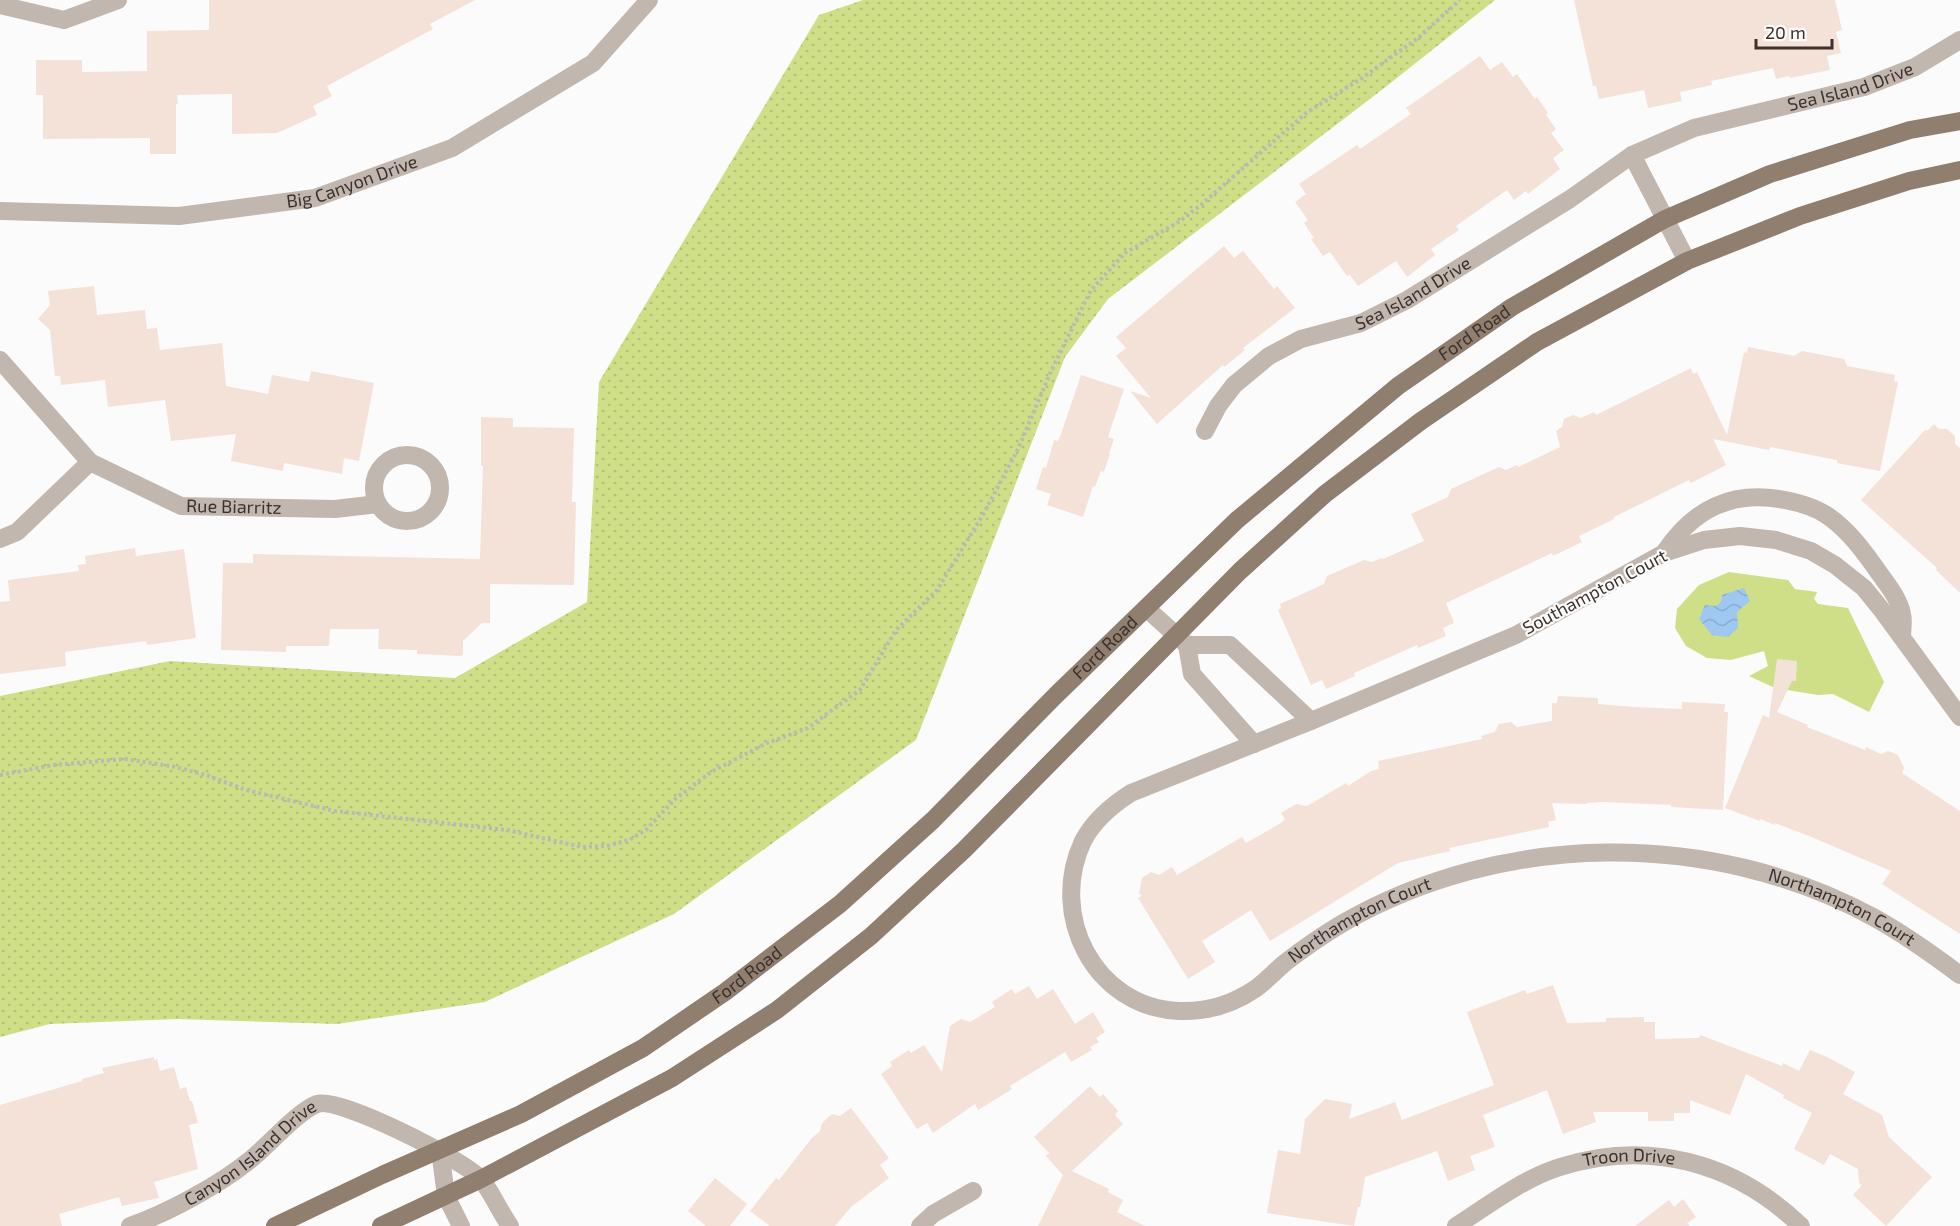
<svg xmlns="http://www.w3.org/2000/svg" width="1960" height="1226" viewBox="0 0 1960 1226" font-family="'Exo 2',sans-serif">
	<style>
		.grass { fill: url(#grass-dots) }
		.garden { fill: #cedf87 }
		.water { fill: url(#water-waves) }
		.building { fill: #f4e1d7 }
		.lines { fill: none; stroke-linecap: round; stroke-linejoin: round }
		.path { stroke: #bcb8b6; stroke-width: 4; stroke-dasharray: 3 3; stroke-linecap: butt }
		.minor { stroke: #c1b7af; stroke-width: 18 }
		.major { stroke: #907e6f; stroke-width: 18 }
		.labels { text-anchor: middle; stroke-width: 4.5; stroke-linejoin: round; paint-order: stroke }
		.street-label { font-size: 18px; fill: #3c312c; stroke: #fbfbfb }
	</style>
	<defs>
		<pattern id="grass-dots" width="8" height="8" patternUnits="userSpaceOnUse" patternTransform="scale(1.5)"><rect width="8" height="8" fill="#cedf87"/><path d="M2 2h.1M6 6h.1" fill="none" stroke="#b2c075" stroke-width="1.8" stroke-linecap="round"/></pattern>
		<pattern id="water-waves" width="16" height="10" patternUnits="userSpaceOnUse" patternTransform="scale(1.5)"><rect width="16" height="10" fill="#9ec8f1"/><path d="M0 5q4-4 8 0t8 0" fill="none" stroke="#89accf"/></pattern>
	</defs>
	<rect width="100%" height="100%" fill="#fbfbfb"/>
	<!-- grass -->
	<path class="grass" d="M863,0H1495L1383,89L1108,299L1065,357L916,740L674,914L485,1002L337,1024L177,1019L50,1024L0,1037V696L170,661L455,678L587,602L599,382L819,15Z"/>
	<!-- garden -->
	<path class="garden" d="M1729,572L1788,580L1795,589L1817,592L1814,599L1818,604L1848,608L1884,682L1869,712L1833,694L1818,695L1775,688L1749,676L1768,666L1764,651L1731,660L1707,658L1686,646L1675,628L1677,609L1699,585Z"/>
	<!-- water -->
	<path class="water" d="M1744,588L1750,601L1737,612L1738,628L1728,637L1712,635L1699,619L1705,605L1716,606L1721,602L1722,595Z"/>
	<!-- building -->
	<path class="building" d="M209,0H475L430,24L433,29L327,86L332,96L313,106L317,115L277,133L232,134V94L177,95L178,104H176V154H150V138L43,139V95H36V60H82V72L147,71V31L209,30Z
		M1574,0H1835L1842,30L1836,32L1841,53L1827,56L1830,70L1790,78L1789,76L1776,79L1773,68L1711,81L1712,85L1680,92L1682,101L1648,108L1644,90L1599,99L1596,86H1593Z
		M1480,56L1490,70L1502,62L1513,77L1517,74L1535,99L1537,97L1548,113L1546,115L1556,129L1551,133L1564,150L1553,158L1560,169L1528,194L1526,191L1514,200L1507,190L1456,226L1459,230L1431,249L1435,255L1407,277L1396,261L1358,286L1350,275L1347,276L1330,252L1323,256L1311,239L1314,238L1304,223L1308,220L1295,202L1306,194L1299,184L1357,145L1360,149L1411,114L1406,108Z
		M1224,246L1234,258L1243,251L1274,289L1277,286L1295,308L1243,348L1245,350L1224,367L1223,365L1157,424L1130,391L1151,398L1116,356L1126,348L1116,337Z
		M94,286L97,315L145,310L147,329L157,328L160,350L222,343L226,386L268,394L272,375L309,382L311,371L374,383L359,461L344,458L342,474L284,463L283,471L231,461L236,434L171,441L165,400L108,407L105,380L61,385L60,376H55L50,330L38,319L50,305L48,291Z
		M1748,347L1794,356L1802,351L1844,359L1847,366L1895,375L1894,381L1898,382L1880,471L1837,463V460L1770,447L1769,450L1713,439L1726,465L1691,483L1689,480L1614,517V519L1579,536L1582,542L1553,556L1552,553L1446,603L1454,623L1443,628L1446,636L1418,648L1417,645L1354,673L1355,676L1326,689L1322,680L1311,685L1278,610L1281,608L1280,604L1324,584L1327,576L1341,570L1364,560L1372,562L1382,558L1383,559L1424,541L1411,514L1448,497L1451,489L1499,467L1506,470L1517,465L1518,467L1560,447L1556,431L1562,427L1564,419L1573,415L1581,418L1594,412L1596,415L1691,368L1693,374L1697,372L1727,435L1744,352L1747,353Z
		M1081,375L1124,389L1108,437L1114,439L1109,453H1110L1104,472L1101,471L1095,487L1093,486L1083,517L1047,505L1051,494L1036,489L1043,467L1046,468L1054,440L1058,441L1060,437Z
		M481,417L513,418V427L574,428L572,502H576L574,585L490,584V623H482L463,641V655L460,656L417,654V650L378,649L379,629H330L329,646H286V652L221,650L223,563H253V554L480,559L483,466H481Z
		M1934,424L1939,429H1947L1955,436V444L1960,448V593L1936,570L1937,568L1861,500L1925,430L1927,431Z
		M135,548L136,556L184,549L196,638L147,645L146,641L65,652L66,666L0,674V602L10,601L8,580L79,571L78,565L86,564L85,556Z
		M1777,659L1797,661L1796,681H1792L1777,712L1808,725L1807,727L1865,750L1866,747L1881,754L1888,751L1898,755L1904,768L1902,773L1960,811V934L1882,884L1891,871L1809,836L1775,823V825L1760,819V821L1725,808L1763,715L1769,718Z
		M1558,696L1598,698V704L1634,707L1682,709V702L1725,704L1724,712H1728L1723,810L1671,807V805L1602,802L1586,803V804L1552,803L1556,820L1548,822L1549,827L1449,848L1450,851L1398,863L1270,941L1251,910L1202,941L1215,962L1188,979L1138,898L1142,896L1139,893L1142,878L1151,872L1159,875L1172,867L1177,875L1242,837L1246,843L1281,823L1285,819L1281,813L1296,804L1307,806L1346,783L1348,786L1371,771L1379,769L1378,761L1482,739L1481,736L1495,732L1499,724L1511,722L1517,727L1552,721V703H1557Z
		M1553,985L1567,1023L1606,1022V1018L1644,1017V1022H1655V1039L1699,1038L1700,1035L1782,1066L1783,1063L1799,1071L1810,1050L1827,1057L1855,1072L1843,1094L1882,1115L1889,1137L1932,1177L1886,1226L1853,1195L1862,1185L1859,1183L1858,1169L1830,1154L1824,1165L1794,1149L1812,1113L1783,1098L1784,1095L1746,1074L1730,1115L1690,1100V1113H1674V1121H1648V1112H1593L1596,1122L1563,1134L1547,1090L1483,1115L1495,1147L1470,1156L1475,1170L1448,1181L1437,1151L1365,1177L1360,1207H1358L1354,1226L1267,1213L1278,1150L1300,1154L1305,1119L1325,1099L1352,1104L1349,1119L1395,1102L1402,1120L1494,1085L1467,1012L1525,990L1527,994Z
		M1029,986L1037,999L1053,989L1075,1024L1093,1012L1105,1032L1096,1038L1099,1042L1090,1047L1092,1050L1071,1062L1065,1052L1010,1086L1012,1089L978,1110L975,1104L933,1133L927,1123L917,1129L881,1074L892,1066L890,1062L909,1050L911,1053L924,1045L942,1072L950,1026L961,1019L970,1022L995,1007L992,1002L1012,989L1015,994Z
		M154,1057V1060L157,1059L160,1071L174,1067L180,1089L186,1087L190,1101H192L198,1123L189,1125L198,1169L154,1182L159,1198L122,1206L119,1197L59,1214L62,1226H0V1105L82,1081V1079L104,1073L102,1068Z
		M1090,1086L1100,1097L1103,1094L1118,1111L1115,1115L1123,1124L1072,1171L1109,1189L1108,1192L1123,1200L1117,1212L1145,1226H1038L1063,1175L1046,1156L1049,1153L1034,1137Z
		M851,1108L889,1158L880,1165L889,1178L851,1207L835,1226H770L750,1211L776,1178L779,1180L811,1139L820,1131L822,1123L832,1114L840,1116Z
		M715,1178L747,1204L730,1226H706L688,1211Z
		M1683,1199L1696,1217L1687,1223L1690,1226H1635L1669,1200L1674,1207Z"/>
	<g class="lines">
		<!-- path -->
		<path class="path" d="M0,775L53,765L126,759L176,767L206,775L246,790L335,811L507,830L582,847L607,846L629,840L646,830L675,799L711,772L767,743L806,729L860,690L896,630L937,590L984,513L1018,449L1051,371L1091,290L1125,253L1180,221L1202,204L1306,113L1362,78L1418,38L1460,0"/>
		<!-- minor -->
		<g class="minor">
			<path d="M0,5L64,20L118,0"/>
			<path d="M1632,155L1687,261"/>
			<path id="s1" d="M0,211L179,216L315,198L452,148L593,63L649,0"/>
			<path id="s2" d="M0,360L90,462L181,506L335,509L378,504"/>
			<path id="s3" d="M1205,431L1218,406L1234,385L1269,356L1301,339L1361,323L1407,300L1570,199L1632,155L1694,128L1864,87L1915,67L1960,40"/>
			<circle cx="407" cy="488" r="33"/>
			<path d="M0,539L17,532L90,462"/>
			<path d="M1664,553C1694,508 1732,490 1785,500C1800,503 1815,507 1828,516C1848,530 1863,550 1877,570C1886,583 1899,598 1902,614C1904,620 1902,630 1902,637"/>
			<path d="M1146,608L1187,645H1230L1311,721"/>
			<path d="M1187,645L1192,674L1254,744"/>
			<path id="s4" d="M1960,717L1881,609L1864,588L1835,565L1811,551L1776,540L1740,536L1704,540L1664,553L1516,635L1311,721L1131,793C1112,805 1094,820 1083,841C1048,915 1094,1007 1179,1011C1206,1012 1233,1004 1255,989C1266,981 1275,971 1286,962C1304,948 1323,935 1343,923C1503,831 1711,829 1873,917C1904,934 1932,954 1960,975"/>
			<path d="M440,1150L446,1196L461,1226"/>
			<path id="s5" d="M130,1226C168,1213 219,1185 250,1160C268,1146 298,1111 317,1104C339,1096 464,1160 481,1179C491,1191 500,1212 510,1226"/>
			<path d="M920,1226L933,1214L973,1191"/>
			<path id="s6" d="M1456,1226C1489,1205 1522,1179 1560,1167C1648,1139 1735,1162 1801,1226"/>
		</g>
		<!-- major -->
		<g class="major">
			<path id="s7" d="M275,1226L382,1175L521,1114L643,1048L725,992L840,904L933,820L1056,695L1237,520L1398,386L1512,307L1665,219L1770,174L1910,130L1960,121"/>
			<path d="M381,1226L481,1179L672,1078L777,1010L871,936L964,850L1240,571L1325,494L1421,421L1537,342L1687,261L1800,216L1909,181L1960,170"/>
		</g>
	</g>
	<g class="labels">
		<!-- street labels -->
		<g class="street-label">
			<text dy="6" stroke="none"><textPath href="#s3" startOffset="747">Sea Island Drive</textPath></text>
			<text dy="6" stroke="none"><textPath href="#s1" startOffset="356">Big Canyon Drive</textPath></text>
			<text dy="6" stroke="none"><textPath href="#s3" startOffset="258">Sea Island Drive</textPath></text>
			<text dy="6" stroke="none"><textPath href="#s7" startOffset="1508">Ford Road</textPath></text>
			<text dy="6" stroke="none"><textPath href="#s2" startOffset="290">Rue Biarritz</textPath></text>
			<text transform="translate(1595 592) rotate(-28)" y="6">Southampton Court</text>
			<text dy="6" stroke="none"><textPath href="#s7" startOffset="1022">Ford Road</textPath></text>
			<text dy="6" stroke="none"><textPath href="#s4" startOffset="1972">Northampton Court</textPath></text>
			<text dy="6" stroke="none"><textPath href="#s4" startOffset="1468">Northampton Court</textPath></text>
			<text dy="6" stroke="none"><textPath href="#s7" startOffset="536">Ford Road</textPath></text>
			<text dy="6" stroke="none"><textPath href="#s5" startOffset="142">Canyon Island Drive</textPath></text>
			<text dy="6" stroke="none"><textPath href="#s6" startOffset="190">Troon Drive</textPath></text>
		</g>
	</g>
	<!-- scale -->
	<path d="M1756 39v9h76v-9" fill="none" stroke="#3c312c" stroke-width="3"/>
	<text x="1765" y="39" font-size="18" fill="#3c312c" stroke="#fbfbfb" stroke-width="4.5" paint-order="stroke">20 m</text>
</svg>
